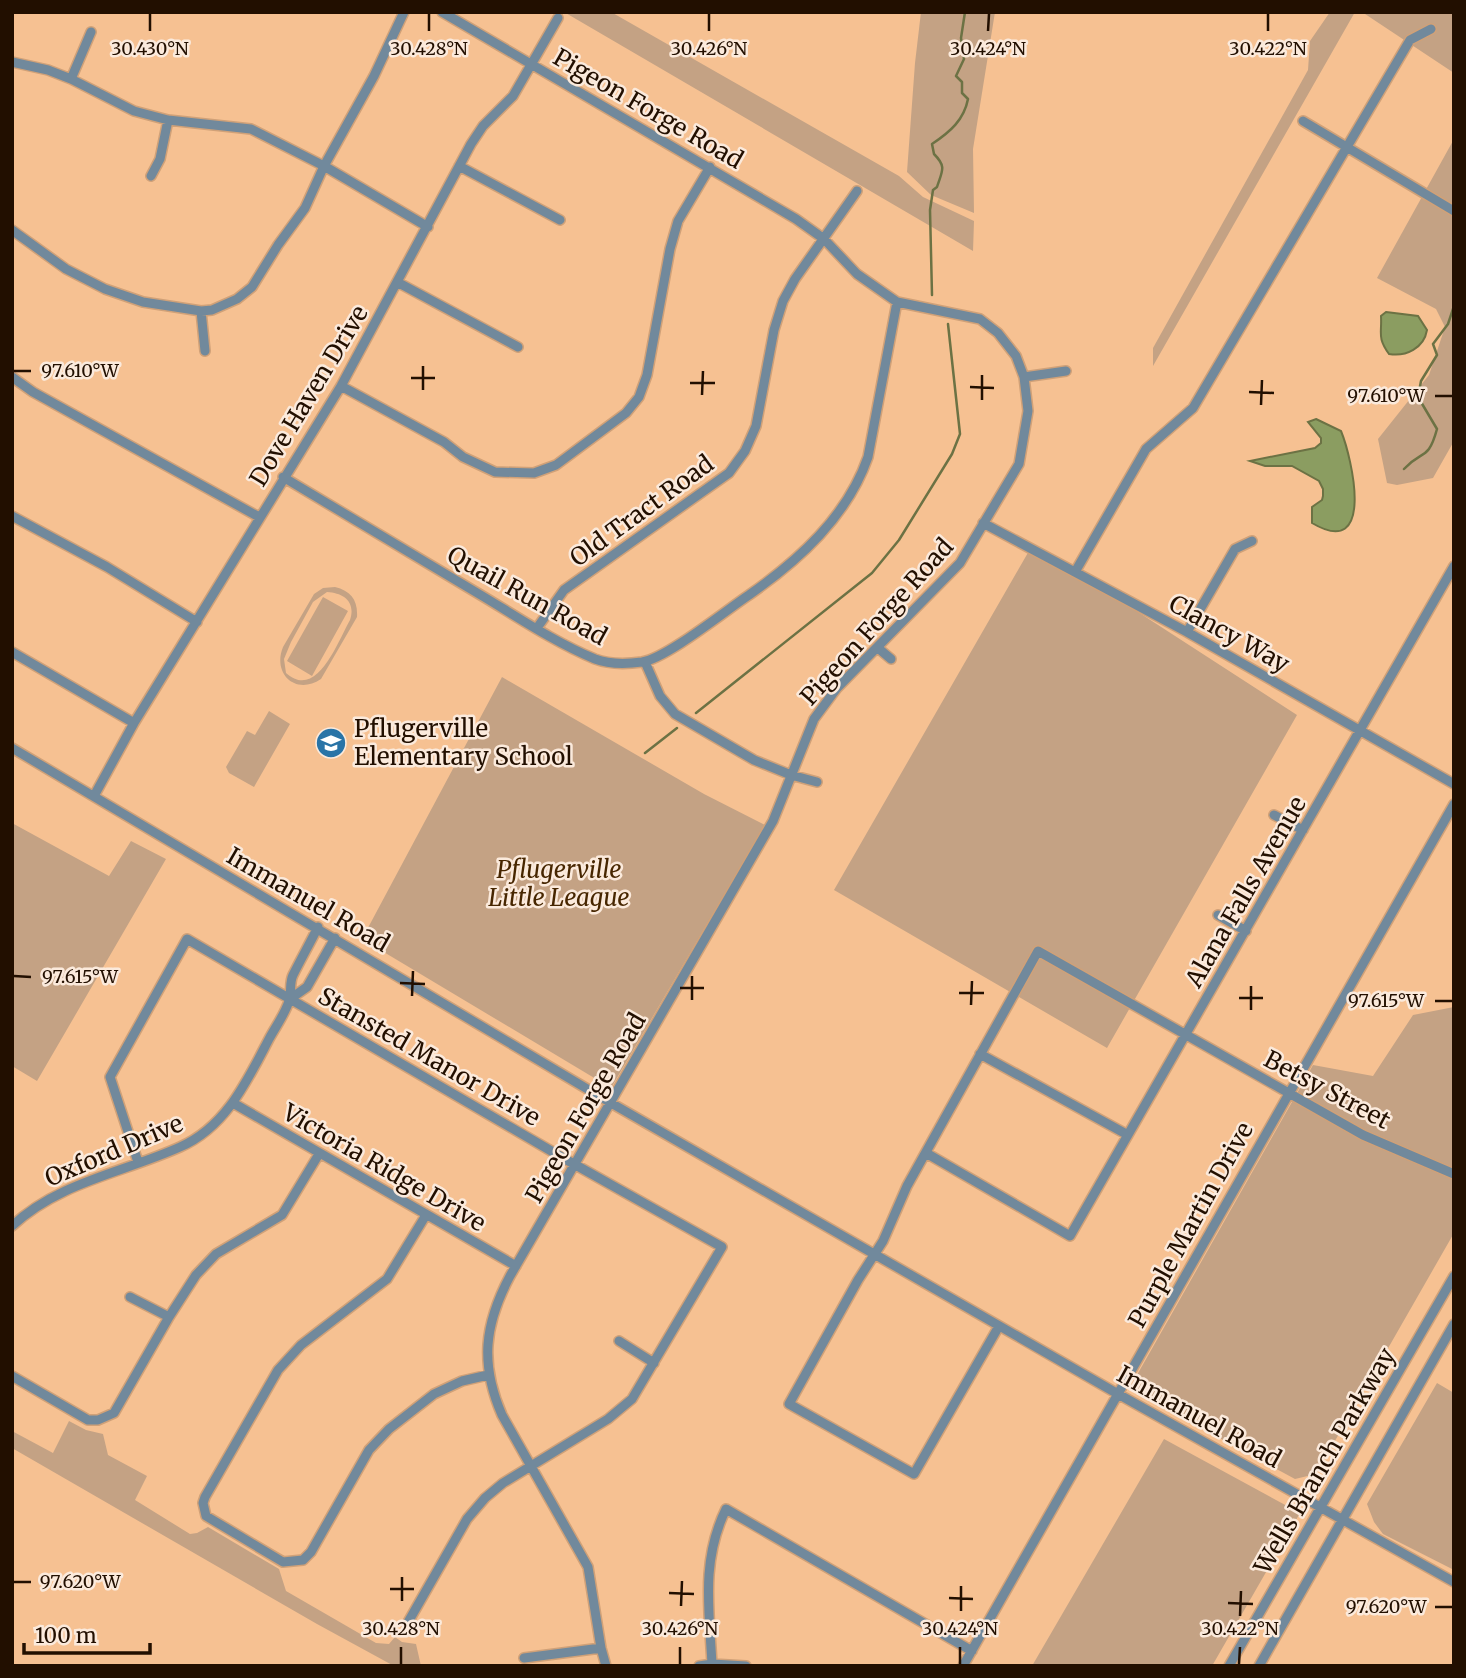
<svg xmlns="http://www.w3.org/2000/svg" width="1466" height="1678" viewBox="0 0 1466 1678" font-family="Merriweather,serif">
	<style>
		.green { fill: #c4a284; fill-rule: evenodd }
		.water { fill: #8b9d61; stroke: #6c7244; stroke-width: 2 }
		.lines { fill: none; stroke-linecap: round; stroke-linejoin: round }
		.stream { stroke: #6c7244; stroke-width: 2.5 }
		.minor-casing { stroke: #d0a178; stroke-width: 12 }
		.minor { stroke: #71899c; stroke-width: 9 }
		.ticks { fill: none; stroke: #220f00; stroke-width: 2.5 }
		.labels { text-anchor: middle; stroke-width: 5; stroke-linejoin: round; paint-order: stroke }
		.street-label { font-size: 24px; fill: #220f00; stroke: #fbeadc }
		.poi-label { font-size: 24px; fill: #220f00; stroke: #fbeadc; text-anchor: start }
		.park-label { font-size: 24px; font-style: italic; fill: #472600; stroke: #fbeadc }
		.ticks-label { font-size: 18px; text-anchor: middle; fill: #220f00; stroke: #fbeadc; stroke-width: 5; stroke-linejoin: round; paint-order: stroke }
	</style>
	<rect width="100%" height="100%" fill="#f6c192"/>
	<!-- green -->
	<path class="green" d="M564,12H611L899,176L923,197L974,221L973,251Z
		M921,12H995L973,149L974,213L931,195L907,172L915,63Z
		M1330,12H1355L1153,366V348L1308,70L1310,41Z
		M1362,12H1454V73Z
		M1454,139V441L1433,478L1397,485L1387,483L1378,439L1429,375L1445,327L1436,309L1377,278Z
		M1033,544L1297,715L1107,1048L834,890Z
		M335,587C351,591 358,600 357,617L321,679C296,696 272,674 283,647L314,594L323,588ZM327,592C344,593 356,602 350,620C338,641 317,701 286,673L284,659L291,642L313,602Z
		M323,597L348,611L312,676L287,661Z
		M502,677L704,794L765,825L611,1088L362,939Z
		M269,711L290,724L254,787L229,773L226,767L247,731L255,735Z
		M12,823L109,876L131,841L166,859L37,1081L12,1066Z
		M1454,1007V1233L1316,1474L1295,1479L1129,1389L1313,1065L1373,1076L1413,1015Z
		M1437,1383L1454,1393V1570L1383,1534L1374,1522L1367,1504Z
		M69,1421L86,1430L103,1434L108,1455L147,1476L135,1500L190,1534L197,1533L208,1527L279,1569L286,1591L376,1643L389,1644L395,1637L402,1642L416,1644L421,1666H394L317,1624L12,1448V1431L53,1453Z
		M1164,1439L1300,1513L1212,1666H1032Z"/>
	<!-- water -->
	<path class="water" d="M1386,312L1418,316L1427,330C1424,348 1406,357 1389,354C1377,337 1382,334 1381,316Z
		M1316,419L1341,431C1352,458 1376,561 1312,523V507L1322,500L1323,496V489L1319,481L1292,466H1265L1250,461L1315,448L1321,443V438L1308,422Z"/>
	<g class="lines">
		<!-- stream -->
		<path class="stream" d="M932,295L930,210L933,190L937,187C942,171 947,167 934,154L932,144C950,132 964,120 968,99L962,93V82L956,76L964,59L961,38L965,12
			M1404,469C1422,449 1428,462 1437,429L1418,397L1421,381L1437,355L1433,344L1448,324L1454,306
			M696,713L872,573L899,540L952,454L960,434L948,324
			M645,753L677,728"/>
		<!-- minor casing -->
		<g class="minor-casing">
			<path id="minor" d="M442,12L796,219L824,239L857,274L897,302L980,319L998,333L1016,356L1024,377L1028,411L1019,464L960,563L837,688L814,719L773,821L510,1276C484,1325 480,1364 502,1415L588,1567L601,1648L606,1666
				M12,62L48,70L71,79L134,111L168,120L251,129L324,166L428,227
				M71,79L91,32
				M1303,121L1454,211
				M459,166L560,220
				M151,176L160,159L168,120
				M12,230L66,269L105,289L143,302L201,311L212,310L237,299L252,287L278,245L305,208L324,166L374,76L404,12
				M397,282L518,347
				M201,311L205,351
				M12,377L33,392L259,517
				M1024,377L1066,371
				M341,386L444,442L463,457L495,472L534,473L556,465L626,413L639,397L647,375L670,249L678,221L710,167
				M283,477C349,516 414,555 479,594C516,616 554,642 595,659C608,664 627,664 642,662C667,658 725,611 749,595C799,560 847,517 868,457L897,302
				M12,516L107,567L197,622
				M983,523L1187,632L1454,784
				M1075,572L1146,449L1193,408L1410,40L1431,29
				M537,628L564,590L729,473L745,451L756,426L774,330L783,301L795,279L857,191
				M1187,632L1235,549L1252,541
				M878,648L891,659
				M12,652L134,723
				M645,662L660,696L675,714L754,760L791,775L817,782
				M12,748L611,1103L1118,1394L1454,1582
				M94,796L134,723L341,386L471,144L483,126L513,96L558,18
				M1274,815L1303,830
				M1218,915L1246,931
				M290,999L307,987L335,938
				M980,1054L1128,1135
				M233,1103L516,1266
				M926,1153L1070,1236L1454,566
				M138,1162L110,1077L187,939L565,1159L722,1247L632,1399L608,1419L503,1483L485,1498L467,1519L407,1624
				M426,1215L387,1279L301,1345L278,1370L205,1497L203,1503L206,1516L283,1562L303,1560L311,1552L369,1450L389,1429L434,1394L462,1381L488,1375
				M12,1226C59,1182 122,1173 180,1147C226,1127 247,1081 269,1039C276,1026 285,1014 289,1001C292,992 289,983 293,975C301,959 310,943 318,927
				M130,1297L169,1317
				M999,1326L914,1474L789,1404L858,1280L883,1241L907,1186L1038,951L1363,1135L1454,1174
				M619,1341L654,1363
				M12,1376L88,1420H98L114,1413L169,1317L196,1275L216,1254L282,1215L319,1154
				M524,1658L601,1648
				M712,1664C709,1609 701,1560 726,1509L972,1651
				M699,1666L712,1664L746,1666
				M963,1666L1454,804
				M1229,1666L1454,1276
				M1259,1666L1454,1324"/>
		</g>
		<!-- minor -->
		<use href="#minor" class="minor"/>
	</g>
	<!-- ticks -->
	<path class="ticks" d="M150,31V14M429,31V14M709,31V14M988,31L989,14M1268,31V14M14,371H31M411,378H435M690,383H715M970,387L994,388M423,390V366M1249,392L1274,393M702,395L703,371M1435,396H1452M982,400V375M1261,405L1262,380M14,976L31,977M400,983L425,984M680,988H704M959,993H984M412,996L413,971M1239,998H1263M692,1000V976M1435,1001H1452M971,1005L972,981M1251,1010V986M14,1582H31M390,1589H414M669,1593L694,1594M949,1598L973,1599M402,1601V1577M1228,1603L1253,1604M681,1606L682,1581M1435,1607H1452M961,1611V1586M1240,1616L1241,1591M401,1664V1647M680,1664V1647M960,1664V1647M1239,1664L1240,1647"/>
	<!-- icons -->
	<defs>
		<g id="school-disc" transform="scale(1.575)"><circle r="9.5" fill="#2974a7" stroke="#fbeadc"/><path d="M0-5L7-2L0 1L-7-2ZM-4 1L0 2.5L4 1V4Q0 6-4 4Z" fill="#fff"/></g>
	</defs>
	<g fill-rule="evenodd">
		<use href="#school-disc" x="331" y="743"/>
	</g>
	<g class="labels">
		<!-- street labels -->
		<g class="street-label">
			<text transform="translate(648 109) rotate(30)" y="8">Pigeon Forge Road</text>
			<text transform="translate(309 396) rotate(-59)" y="8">Dove Haven Drive</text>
			<text transform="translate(642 511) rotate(-36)" y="8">Old Tract Road</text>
			<text transform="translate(527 596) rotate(29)" y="8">Quail Run Road</text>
			<text transform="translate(877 622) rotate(-48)" y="8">Pigeon Forge Road</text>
			<text transform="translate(1229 634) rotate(29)" y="8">Clancy Way</text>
			<text transform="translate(1246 892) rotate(-60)" y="8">Alana Falls Avenue</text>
			<text transform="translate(308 900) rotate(30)" y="8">Immanuel Road</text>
			<text transform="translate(429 1057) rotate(30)" y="8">Stansted Manor Drive</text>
			<text transform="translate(1327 1090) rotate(28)" y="8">Betsy Street</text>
			<text transform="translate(586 1108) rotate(-60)" y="8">Pigeon Forge Road</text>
			<text transform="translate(114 1151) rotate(-23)" y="8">Oxford Drive</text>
			<text transform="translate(384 1168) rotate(30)" y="8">Victoria Ridge Drive</text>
			<text transform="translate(1191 1225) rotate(-61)" y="8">Purple Martin Drive</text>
			<text transform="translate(1199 1417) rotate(29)" y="8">Immanuel Road</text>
			<text transform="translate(1325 1461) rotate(-60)" y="8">Wells Branch Parkway</text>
		</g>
		<!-- poi labels -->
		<g class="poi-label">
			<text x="354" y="737">Pflugerville<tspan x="354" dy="28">Elementary School</tspan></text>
		</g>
		<!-- park labels -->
		<g class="park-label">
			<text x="559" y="878">Pflugerville<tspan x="559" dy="28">Little League</tspan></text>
		</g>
	</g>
	<g class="ticks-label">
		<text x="150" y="55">30.430°N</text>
		<text x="429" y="55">30.428°N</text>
		<text x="709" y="55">30.426°N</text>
		<text x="988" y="55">30.424°N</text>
		<text x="1268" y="55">30.422°N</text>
		<text x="80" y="377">97.610°W</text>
		<text x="1386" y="402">97.610°W</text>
		<text x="80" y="983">97.615°W</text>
		<text x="1386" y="1007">97.615°W</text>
		<text x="80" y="1588">97.620°W</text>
		<text x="1386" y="1613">97.620°W</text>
		<text x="401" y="1635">30.428°N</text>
		<text x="680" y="1635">30.426°N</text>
		<text x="960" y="1635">30.424°N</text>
		<text x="1240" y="1635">30.422°N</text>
	</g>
	<!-- border -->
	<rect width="1466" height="1678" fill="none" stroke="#220f00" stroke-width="28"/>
	<!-- scale -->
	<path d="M24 1643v10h126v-10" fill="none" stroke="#220f00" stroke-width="3.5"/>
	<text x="35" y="1643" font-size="21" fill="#220f00" stroke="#fbeadc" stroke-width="5" paint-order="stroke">100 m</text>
</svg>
